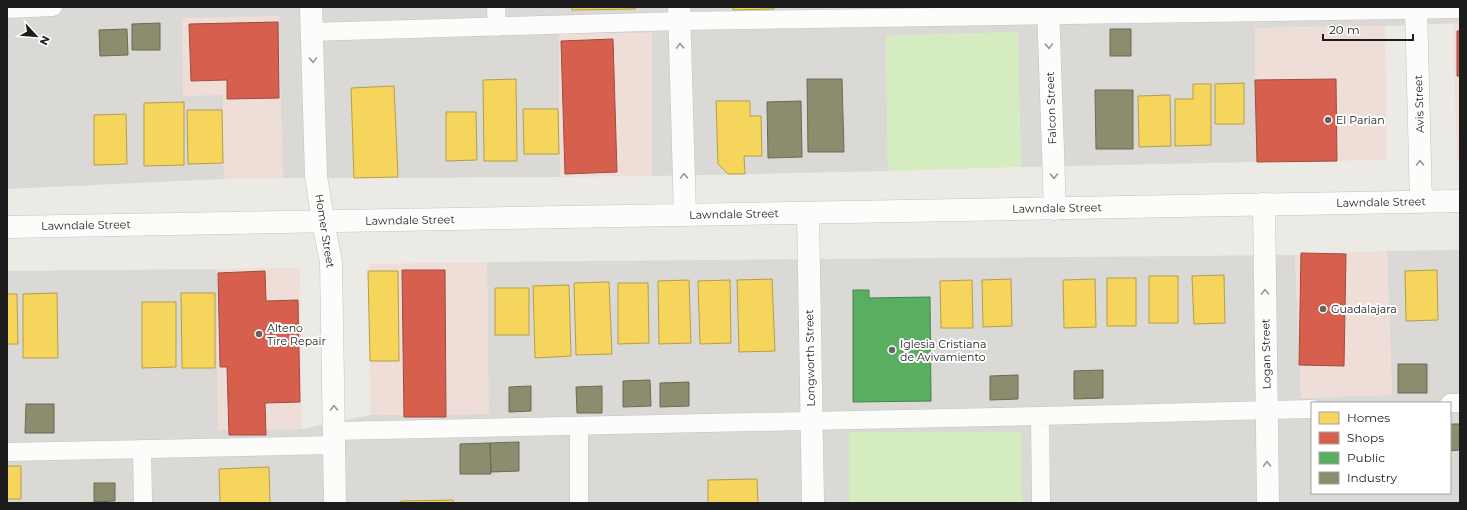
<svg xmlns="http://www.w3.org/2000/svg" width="1467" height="510" viewBox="0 0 1467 510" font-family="Montserrat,sans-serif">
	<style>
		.residential { fill: #dbd9d6; fill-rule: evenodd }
		.commercial { fill: #efddd8 }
		.grass { fill: #d4ecc0 }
		.homes { fill: #f6d55c; stroke: #b59e49 }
		.shops { fill: #d6604d; stroke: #9e4c3e }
		.public { fill: #5aae61; stroke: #47824c }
		.industry { fill: #8c8c6e; stroke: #6a6a55 }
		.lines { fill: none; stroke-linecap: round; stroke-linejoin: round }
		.service-casing { stroke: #c4c3c0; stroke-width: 19 }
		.minor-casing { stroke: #c4c3c0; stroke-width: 23 }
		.service { stroke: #fcfcfb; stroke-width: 18 }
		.minor { stroke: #fcfcfb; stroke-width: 22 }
		.oneway { stroke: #979797 }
		.poi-dot { fill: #656462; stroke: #fff; stroke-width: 1.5 }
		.labels { text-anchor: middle; stroke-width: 4; stroke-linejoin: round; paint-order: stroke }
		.street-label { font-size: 11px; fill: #1c1c1c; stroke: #fff }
		.poi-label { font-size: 11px; fill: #1c1c1c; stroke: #fff; text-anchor: start }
	</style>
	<rect width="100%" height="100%" fill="#eceae4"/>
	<!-- residential -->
	<path class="residential" d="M7,7H1460V23L1385,26L1255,28L1257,162L1021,167L1017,32L886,36L888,171L652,176V33L559,34L560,177L283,178L278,22L280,16L223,95L224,179L7,189Z
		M1460,250V503H7V271L217,269L218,429H302L370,415L488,414L487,262L1295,255L1301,398L1392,394L1387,251ZM1312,403H1450V493H1312Z"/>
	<!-- commercial -->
	<path class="commercial" d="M280,16L278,22L283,178L224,179L223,95L183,96L182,18Z
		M1453,23H1460V159H1457Z
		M1385,26L1387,160L1257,162L1255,28Z
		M652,33V176L560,177L559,34Z
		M1387,251L1392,395L1301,398L1295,255Z
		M487,262L489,414L370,415L369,264Z
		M300,268L302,429L218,430L217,269Z"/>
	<!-- grass -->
	<path class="grass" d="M1018,32L1021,167L888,171L886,36Z
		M849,432H1022V503H849Z"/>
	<!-- homes -->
	<path class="homes" d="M572,7H635V9L572,10Z
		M733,7H774V9L733,10Z
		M516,79L517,161H484L483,80Z
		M1244,83V124H1215V84Z
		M1193,84H1211V145L1175,146V99H1193Z
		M394,86L398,177L354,178L351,88Z
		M1170,95L1171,146L1139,147L1138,96Z
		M716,101H750V116H761L762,156H744L745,174H728L718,164Z
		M184,102V165L144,166V103Z
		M523,109H558L559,154H524Z
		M187,110H222L223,163L188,164Z
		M446,112H476L477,160L446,161Z
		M126,114L127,164L94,165V115Z
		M1437,270L1438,320L1406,321L1405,271Z
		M368,271H398L399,361H370Z
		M1224,275L1225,323L1194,324L1192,276Z
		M1149,276H1178V323H1149Z
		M1107,278H1136V326H1107Z
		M772,279L775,351L739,352L737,280Z
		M1011,279L1012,326L983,327L982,280Z
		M1095,279L1096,327L1064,328L1063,280Z
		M689,280L691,343L659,344L658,281Z
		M730,280L731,343L700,344L698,281Z
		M972,280L973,328H941L940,281Z
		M609,282L612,354L576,355L574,283Z
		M618,283H648L649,343L618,344Z
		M569,285L571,356L535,358L533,286Z
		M495,288H529V335H495Z
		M57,293L58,358H23V294Z
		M181,293H215V368H182Z
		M7,294H17L18,344H7Z
		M142,302H176V367L142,368Z
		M7,466H21V499H7Z
		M269,467L270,503H220L219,469Z
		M757,479L758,503H708V480Z
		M453,500V503H401V501Z"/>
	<!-- shops -->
	<path class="shops" d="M278,22L279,98L227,99V80L191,81L189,24Z
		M1457,31H1460V76H1457Z
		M613,39L617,172L565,174L561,41Z
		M1336,79L1337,161L1257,162L1255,80Z
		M1301,253L1346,254L1344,366L1299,365Z
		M402,270H445L446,417H404Z
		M265,271L266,301L298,300L300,402L265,403L266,435H229L227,367H220L218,273Z"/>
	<!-- public -->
	<path class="public" d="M853,290H869V298L930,297L931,401L853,402Z"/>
	<!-- industry -->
	<path class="industry" d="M160,23V50H132V24Z
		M127,29L128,55L100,56L99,30Z
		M1110,29H1131V56H1110Z
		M807,79H842L844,152H808Z
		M1095,90H1133V149H1096Z
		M801,101L802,157L768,158L767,102Z
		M1398,364H1427V393H1398Z
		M1103,370V398L1074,399V371Z
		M1018,375V399L990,400V376Z
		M650,380L651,406L623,407V381Z
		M689,382V406L660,407V383Z
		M531,386V411L509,412V387Z
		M602,386V413H577L576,387Z
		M26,404H54V433H25Z
		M1450,424H1460V450L1450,451Z
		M519,442V471L491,472L490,443Z
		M490,443L491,474H460V444Z
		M94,483H115V501L94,502Z"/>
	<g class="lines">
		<!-- service casing -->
		<g class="service-casing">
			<path id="service" d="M496,7L497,27
				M7,9L53,7
				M312,32L679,21L1460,9
				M1450,403H1460
				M1040,416L1041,503
				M579,426V503
				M334,431L1040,416L1312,409
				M142,449L143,503
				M7,452L334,445"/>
		</g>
		<!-- minor casing -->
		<g class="minor-casing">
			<path id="minor" d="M311,7L316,176L323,221L331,262L335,503
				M679,7L685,215
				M1048,7L1055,209
				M1416,7L1421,202
				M1264,204L1268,503
				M808,213L813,503
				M7,227L1460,201"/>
		</g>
		<!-- service -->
		<use href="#service" class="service"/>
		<!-- minor -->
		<use href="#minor" class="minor"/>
	</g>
	<!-- one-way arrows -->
	<defs><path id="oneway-chevron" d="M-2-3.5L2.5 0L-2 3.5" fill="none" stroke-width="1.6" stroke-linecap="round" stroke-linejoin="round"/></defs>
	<g class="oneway">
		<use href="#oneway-chevron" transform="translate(680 46) rotate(-92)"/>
		<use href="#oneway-chevron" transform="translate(1049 46) rotate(88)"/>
		<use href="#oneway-chevron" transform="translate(313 60) rotate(88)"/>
		<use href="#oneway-chevron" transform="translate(1420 163) rotate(-92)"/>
		<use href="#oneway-chevron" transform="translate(684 176) rotate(-92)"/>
		<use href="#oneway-chevron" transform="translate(1054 176) rotate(88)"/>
		<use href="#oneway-chevron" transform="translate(1265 292) rotate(-91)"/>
		<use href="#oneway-chevron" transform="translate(334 408) rotate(-91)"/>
		<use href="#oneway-chevron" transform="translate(1267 464) rotate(-91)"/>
	</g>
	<!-- markers -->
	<g class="poi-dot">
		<circle cx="1328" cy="120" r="4"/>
		<circle cx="1323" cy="309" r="4"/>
		<circle cx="259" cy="334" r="4"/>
		<circle cx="892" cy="350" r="4"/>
	</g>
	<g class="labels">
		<!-- street labels -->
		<g class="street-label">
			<text transform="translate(1419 104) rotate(-92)" y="4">Avis Street</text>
			<text transform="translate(1051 108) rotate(-92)" y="4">Falcon Street</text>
			<text transform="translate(1381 202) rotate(-1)" y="4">Lawndale Street</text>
			<text transform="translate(1057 208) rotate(-1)" y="4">Lawndale Street</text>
			<text transform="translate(734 214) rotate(-1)" y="4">Lawndale Street</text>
			<text transform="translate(410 220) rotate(-1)" y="4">Lawndale Street</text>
			<text transform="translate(86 225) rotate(-1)" y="4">Lawndale Street</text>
			<text transform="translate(325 231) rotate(81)" y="4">Homer Street</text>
			<text transform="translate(1266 354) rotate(-91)" y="4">Logan Street</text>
			<text transform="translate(810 358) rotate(-91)" y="4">Longworth Street</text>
		</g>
		<!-- poi labels -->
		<g class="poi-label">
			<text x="1336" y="124">El Parian</text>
			<text x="1331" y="313">Guadalajara</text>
			<text x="267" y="332">Alteno<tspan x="267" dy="13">Tire Repair</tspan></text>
			<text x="900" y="348">Iglesia Cristiana<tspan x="900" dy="13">de Avivamiento</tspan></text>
		</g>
	</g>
	<!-- border -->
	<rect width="1467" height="510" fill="none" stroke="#1c1c1c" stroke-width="16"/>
	<!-- legend -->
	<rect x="1311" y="402" width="140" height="92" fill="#ffffff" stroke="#a4a4a4"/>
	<rect x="1319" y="412" width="20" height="12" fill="#f6d55c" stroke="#a4a4a4"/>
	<text x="1347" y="422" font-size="12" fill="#1c1c1c">Homes</text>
	<rect x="1319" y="432" width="20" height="12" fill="#d6604d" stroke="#a4a4a4"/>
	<text x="1347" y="442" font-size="12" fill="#1c1c1c">Shops</text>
	<rect x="1319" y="452" width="20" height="12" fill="#5aae61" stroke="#a4a4a4"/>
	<text x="1347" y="462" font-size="12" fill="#1c1c1c">Public</text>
	<rect x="1319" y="472" width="20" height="12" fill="#8c8c6e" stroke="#a4a4a4"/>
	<text x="1347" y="482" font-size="12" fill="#1c1c1c">Industry</text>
	<!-- north arrow -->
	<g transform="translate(36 36) rotate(116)" stroke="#ffffff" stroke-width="3" paint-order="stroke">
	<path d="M0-3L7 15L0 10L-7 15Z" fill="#1c1c1c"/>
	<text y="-6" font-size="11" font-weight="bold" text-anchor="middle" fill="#1c1c1c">N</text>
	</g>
	<!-- scale -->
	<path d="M1323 34v6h90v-6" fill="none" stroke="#1c1c1c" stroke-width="2"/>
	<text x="1329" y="34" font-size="12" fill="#1c1c1c" stroke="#ffffff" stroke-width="3" paint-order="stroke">20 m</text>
</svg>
